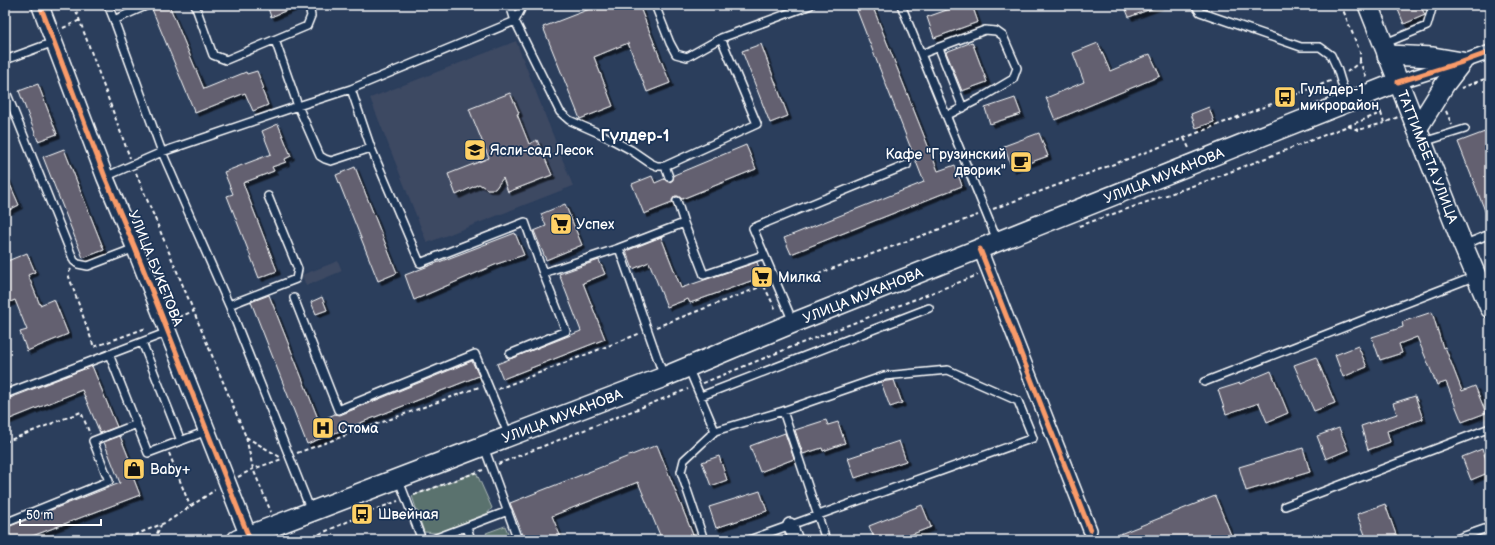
<svg xmlns="http://www.w3.org/2000/svg" width="1495" height="545" viewBox="0 0 1495 545" font-family="'Balsamiq Sans',sans-serif">
	<style>
		.built { fill: #3c4862 }
		.green { fill: #5a726e; stroke: #acb8b6 }
		.building { fill: #63606f; stroke: #fff; filter: url(#shadow) }
		.lines { fill: none; stroke-linecap: round; stroke-linejoin: round }
		.service-casing { stroke: #fff; stroke-width: 10 }
		.minor-casing { stroke: #fff; stroke-width: 16 }
		.tertiary-casing { stroke: #fff; stroke-width: 19 }
		.secondary-casing { stroke: #fff; stroke-width: 22 }
		.path { stroke: #fff; stroke-width: 2; stroke-dasharray: 4 3; stroke-linecap: butt }
		.service { stroke: #1d3557; stroke-width: 7 }
		.minor { stroke: #1d3557; stroke-width: 13 }
		.tertiary { stroke: #1d3557; stroke-width: 16 }
		.secondary { stroke: #1d3557; stroke-width: 19 }
		.cycleway-casing { stroke: #1d3557; stroke-width: 8 }
		.cycleway { stroke: #fa9b69; stroke-width: 5 }
		.labels { text-anchor: middle; stroke-width: 3.5; stroke-linejoin: round; paint-order: stroke }
		.poi-label { font-size: 14px; fill: #fff; stroke: #1d3557; text-anchor: start }
		.street-label { font-size: 14px; fill: #fff; stroke: #1d3557 }
		.quarter-label { font-size: 16px; font-weight: bold; fill: #fff; stroke: #1d3557 }
	</style>
	<defs>
		<filter id="shadow"><feDropShadow dx="3.5" dy="3.5" stdDeviation="0" flood-color="#0009"/></filter>
	</defs>
	<rect width="100%" height="100%" fill="#2b3e5c"/>
	<filter id="ink" filterUnits="userSpaceOnUse"><feTurbulence type="fractalNoise" baseFrequency=".025" numOctaves="2"/><feDisplacementMap in="SourceGraphic" scale="8" xChannelSelector="R" yChannelSelector="G"/><feConvolveMatrix kernelMatrix="1 2 1 2 8 2 1 2 1" color-interpolation-filters="sRGB"/></filter>
	<g filter="url(#ink)">
		<!-- built -->
		<path class="built" d="M516,41L573,186L427,243L370,98Z
			M338,261L342,271L306,286L302,275Z"/>
		<!-- green -->
		<path class="green" d="M476,472L492,508L488,513L439,533L424,532L412,496Z
			M505,526L511,540H489L486,533Z"/>
		<!-- building -->
		<path class="building" d="M162,5H169L204,89L246,72L247,74L257,71L264,89L262,90L268,105L253,111L245,93L195,113L152,9Z
			M267,5H299L271,17Z
			M600,5H639L670,83L647,92L628,43L594,57L613,106L580,119L543,27Z
			M864,5H872L938,171L955,165L962,186L791,254L784,238L924,182L856,8Z
			M961,5H972L978,22L934,38L927,17Z
			M1124,5H1159V6L1129,17Z
			M1396,5H1420L1425,15L1404,24Z
			M972,42L987,82L962,91L946,52Z
			M1098,43L1110,71L1150,54L1160,76L1055,120L1046,98L1084,82L1073,53Z
			M761,44L788,116L770,123L742,51Z
			M38,84L57,134L38,141L19,91Z
			M510,93L519,113L517,114L529,144L537,140L552,175L508,192L503,178L495,189H487L479,184L456,195L448,174L489,158L469,109Z
			M1015,98L1021,114L990,124L985,108Z
			M1209,107L1214,122L1196,128L1191,114Z
			M278,124L291,156L285,159L286,162L272,167L274,171L243,183L277,271L259,278L227,196L233,194L224,172L271,154L262,131Z
			M1490,130V221H1489L1458,142Z
			M1039,133L1048,156L1012,169L1004,146Z
			M746,145L756,169L682,199L678,196H675L672,200V203L644,214L632,184L652,176L655,183L664,179L668,182H670L673,180L674,175Z
			M64,149L104,250L83,258L43,157Z
			M355,167L397,273L378,281L336,175Z
			M5,173L19,205L5,212Z
			M565,204L582,245L546,260L534,231L546,226L541,214Z
			M515,233L524,255L497,264L414,300L405,275Z
			M661,237L681,288L757,262L762,277L690,303L688,299L667,307L649,262L633,269L626,251Z
			M27,253L35,272L28,275L40,305L54,299L68,334L27,351L20,332L27,330L15,300L5,304V262Z
			M599,260L605,274L583,283L605,339L503,379L497,364L581,331L559,274Z
			M269,295L319,421L335,414L340,415L472,361L479,376L307,444L251,302Z
			M322,297L327,310L316,314L311,302Z
			M1432,312L1443,348L1445,347L1462,391L1475,386L1486,413L1462,422L1446,382L1437,385L1417,337L1399,344L1402,353L1380,360L1372,337L1403,327L1402,322Z
			M1358,346L1367,367L1343,377L1335,355Z
			M1316,357L1335,403L1314,411L1294,365Z
			M92,366L117,427L100,433L82,390L5,421V400Z
			M1271,371L1288,413L1267,422L1259,403L1226,414L1218,390L1240,383V384Z
			M894,380L902,403L890,407L881,382Z
			M1415,396L1423,419L1387,431L1390,442L1368,450L1361,426L1397,414L1393,403Z
			M826,420L828,425L838,422L845,443L823,451L822,448L803,454L795,430Z
			M1339,428L1348,450L1326,459L1317,436Z
			M785,433L794,459L760,472L750,446Z
			M120,436L136,476L133,477L140,495L22,540H5V528L120,483L104,442Z
			M899,441L906,461L855,478L848,458Z
			M657,445L695,540H662L638,482L552,516L562,540H525L510,503Z
			M1303,448L1310,472L1246,491L1239,467Z
			M1482,449L1490,468V472L1471,480L1462,457Z
			M719,456L727,480L711,486L702,462Z
			M760,491L767,511L716,528L709,507Z
			M1215,496L1233,540H1105Z
			M1385,504L1398,540H1367L1357,514Z
			M922,505L931,527L897,540H875L869,526Z"/>
		<g class="lines">
			<!-- service casing -->
			<g class="service-casing">
				<path id="service" d="M108,5L114,20
					M148,5L114,20L162,152L229,305L311,511
					M195,5L213,55L226,60L307,26L311,16L309,5
					M510,5L515,21L560,112L569,120L603,135L631,150L650,163L657,166H665
					M655,5L670,43L676,54L687,57L721,38
					M901,5L997,240
					M1195,5L1200,12L1301,47H1320L1331,55L1337,68L1347,101
					M275,40L298,106L351,89
					M1383,44L1427,26L1433,5
					M939,48L963,108
					M921,54L985,30L996,31L1003,36L1017,68L1013,79L981,98L946,116
					M5,60L54,42
					M5,89L74,261L78,264L88,266L135,248
					M1423,142L1465,129
					M371,148L420,263L525,222L543,273
					M105,177L162,152L298,106L320,156L325,159L331,161L371,148L351,89L515,21L523,5
					M669,177L665,166L757,124L721,38L811,5
					M677,201L684,223
					M1463,245L1490,234
					M294,298L338,410L475,354L509,436
					M229,305L296,279L298,269L268,196
					M793,322L753,228L907,165
					M142,342L181,441
					M109,354L148,453L207,431
					M510,354L566,331L543,273L619,248
					M688,367L715,431
					M664,377L619,248L684,223L704,275L763,255
					M1204,382L1476,276
					M5,394L168,332
					M701,396L929,308
					M783,411L826,540
					M484,447L518,540
					M398,478L422,540
					M1285,506L1490,428
					M5,523L109,481L93,441L137,424
					M467,527L471,540
					M431,540L508,511
					M704,540L681,472L684,460L715,431L783,411L884,376L948,370L1018,401L1033,438L749,540
					M1453,540L1490,527"/>
			</g>
			<!-- minor casing -->
			<g class="minor-casing">
				<path id="minor" d="M1398,82L1462,62L1490,52
					M980,249L1090,530
					M790,525L796,540"/>
			</g>
			<!-- tertiary casing -->
			<g class="tertiary-casing">
				<path id="tertiary" d="M40,5L105,177L135,248L248,535"/>
			</g>
			<!-- secondary casing -->
			<g class="secondary-casing">
				<g id="secondary">
					<path id="s1" d="M1368,5L1463,245L1490,308"/>
					<path d="M1387,55L1433,57L1462,62L1445,84L1417,129"/>
					<path id="s2" d="M237,540L664,377L793,323L1398,82"/>
				</g>
			</g>
			<!-- path -->
			<path class="path" d="M74,5L130,158
				M1341,5L1360,52V62
				M63,28L80,20
				M5,36L10,49
				M1347,72L1360,62L1367,79
				M1461,88L1490,77
				M1446,111L1452,125
				M1381,113L1384,123L1398,117
				M1348,126L1358,130L1384,123
				M1184,138L1190,150
				M136,173L246,437L253,469L271,512
				M993,209L1184,138L1333,80
				M1079,226L1212,179L1381,113L1377,106
				M71,269L68,274L94,347L146,328
				M784,281L804,279L978,215
				M764,286L776,310
				M179,317L194,311
				M656,327L768,284
				M703,383L794,346L978,275
				M498,389L641,333
				M246,437L280,457
				M5,442L81,412L90,434
				M169,453L190,506
				M297,453L479,387
				M498,464L688,389
				M238,477L253,469L282,459
				M414,495L483,470
				M122,540L167,522L215,490
				M154,540L161,525
				M306,540L374,510L398,501"/>
			<!-- service -->
			<use href="#service" class="service"/>
			<!-- minor -->
			<use href="#minor" class="minor"/>
			<!-- tertiary -->
			<use href="#tertiary" class="tertiary"/>
			<!-- secondary -->
			<use href="#secondary" class="secondary"/>
			<!-- cycleway casing -->
			<g class="cycleway-casing">
				<path id="cycleway" d="M40,5L105,177L135,248L250,540
					M1398,82L1462,62L1490,52
					M980,249L1090,530"/>
			</g>
			<!-- cycleway -->
			<use href="#cycleway" class="cycleway"/>
		</g>
	</g>
	<!-- icons -->
	<defs>
		<g id="bus-square" transform="scale(1.15)"><rect x="-9" y="-9" width="18" height="18" rx="4" fill="#ffd166" stroke="#1d3557"/><path d="M-5-6H5V4H4V6H2V4H-2V6H-4V4H-5ZM-3.5-4V0h7V-4ZM-3.5 1.2v1.5H-2V1.2ZM2 1.2v1.5H3.5V1.2Z" fill="#111"/></g>
		<g id="school-square" transform="scale(1.15)"><rect x="-9" y="-9" width="18" height="18" rx="4" fill="#ffd166" stroke="#1d3557"/><path d="M0-5L7-2L0 1L-7-2ZM-4 1L0 2.5L4 1V4Q0 6-4 4Z" fill="#111"/></g>
		<g id="cafe-square" transform="scale(1.15)"><rect x="-9" y="-9" width="18" height="18" rx="4" fill="#ffd166" stroke="#1d3557"/><path d="M-5.5-4.5H6V0H3Q3 3.5 0 3.5H-2.5Q-5.5 3.5-5.5 0ZM3-3.2v2h1.7v-2ZM-6 4.5H4V6H-6Z" fill="#111"/></g>
		<g id="supermarket-square" transform="scale(1.15)"><rect x="-9" y="-9" width="18" height="18" rx="4" fill="#ffd166" stroke="#1d3557"/><path d="M-6-5.5h2.5l.6 2H6L4.5 2H-2.5L-4.4-4H-6ZM-1.5 3.2a1.3 1.3 0 1 0 .1 0ZM3 3.2a1.3 1.3 0 1 0 .1 0Z" fill="#111"/></g>
		<g id="hospital-square" transform="scale(1.15)"><rect x="-9" y="-9" width="18" height="18" rx="4" fill="#ffd166" stroke="#1d3557"/><path d="M-5-5h3v3.5h4V-5h3V5h-3V1.5h-4V5h-3Z" fill="#111"/></g>
		<g id="shop-square" transform="scale(1.15)"><rect x="-9" y="-9" width="18" height="18" rx="4" fill="#ffd166" stroke="#1d3557"/><path d="M-5-2.5h2.3a2.7 3.5 0 0 1 5.4 0H5L5.5 6h-11ZM-1.5-2.5h3a1.5 2.3 0 0 0-3 0Z" fill="#111"/></g>
	</defs>
	<g fill-rule="evenodd">
		<use href="#bus-square" x="1285" y="97"/>
		<use href="#school-square" x="475" y="150"/>
		<use href="#cafe-square" x="1021" y="162"/>
		<use href="#supermarket-square" x="561" y="224"/>
		<use href="#supermarket-square" x="762" y="277"/>
		<use href="#hospital-square" x="323" y="428"/>
		<use href="#shop-square" x="134" y="469"/>
		<use href="#bus-square" x="362" y="514"/>
	</g>
	<g class="labels">
		<!-- poi labels -->
		<g class="poi-label">
			<text x="1300" y="94">Гульдер-1<tspan x="1300" dy="16">микрорайон</tspan></text>
			<text x="490" y="155">Ясли-сад Лесок</text>
			<text x="1006" y="159" text-anchor="end">Кафе "Грузинский<tspan x="1006" dy="16">дворик"</tspan></text>
			<text x="576" y="229">Успех</text>
			<text x="778" y="282">Милка</text>
			<text x="338" y="433">Стома</text>
			<text x="150" y="474">Baby+</text>
			<text x="378" y="519">Швейная</text>
		</g>
		<!-- street labels -->
		<g class="street-label">
			<text dy="5" stroke="none"><textPath href="#s1" startOffset="163">ТАТТИМБЕТА УЛИЦА</textPath></text>
			<text dy="5" stroke="none"><textPath href="#s2" startOffset="996">УЛИЦА МУКАНОВА</textPath></text>
			<text transform="translate(156 268) rotate(68)" y="5">УЛИЦА БУКЕТОВА</text>
			<text dy="5" stroke="none"><textPath href="#s2" startOffset="672">УЛИЦА МУКАНОВА</textPath></text>
			<text dy="5" stroke="none"><textPath href="#s2" startOffset="348">УЛИЦА МУКАНОВА</textPath></text>
		</g>
		<!-- quarter labels -->
		<g class="quarter-label">
			<text x="635" y="141">Гүлдер-1</text>
		</g>
	</g>
	<!-- margin -->
	<rect width="1495" height="545" fill="none" stroke="#1d3557" stroke-width="20"/>
	<rect x="10" y="10" width="1475" height="525" fill="none" stroke="#fff" stroke-width="1.5" filter="url(#ink)"/>
	<!-- scale -->
	<path d="M20 519v6h81v-6" fill="none" stroke="#ffffff" stroke-width="2"/>
	<text x="26" y="519" font-size="12" fill="#ffffff" stroke="#1d3557" stroke-width="3" paint-order="stroke">50 m</text>
</svg>
